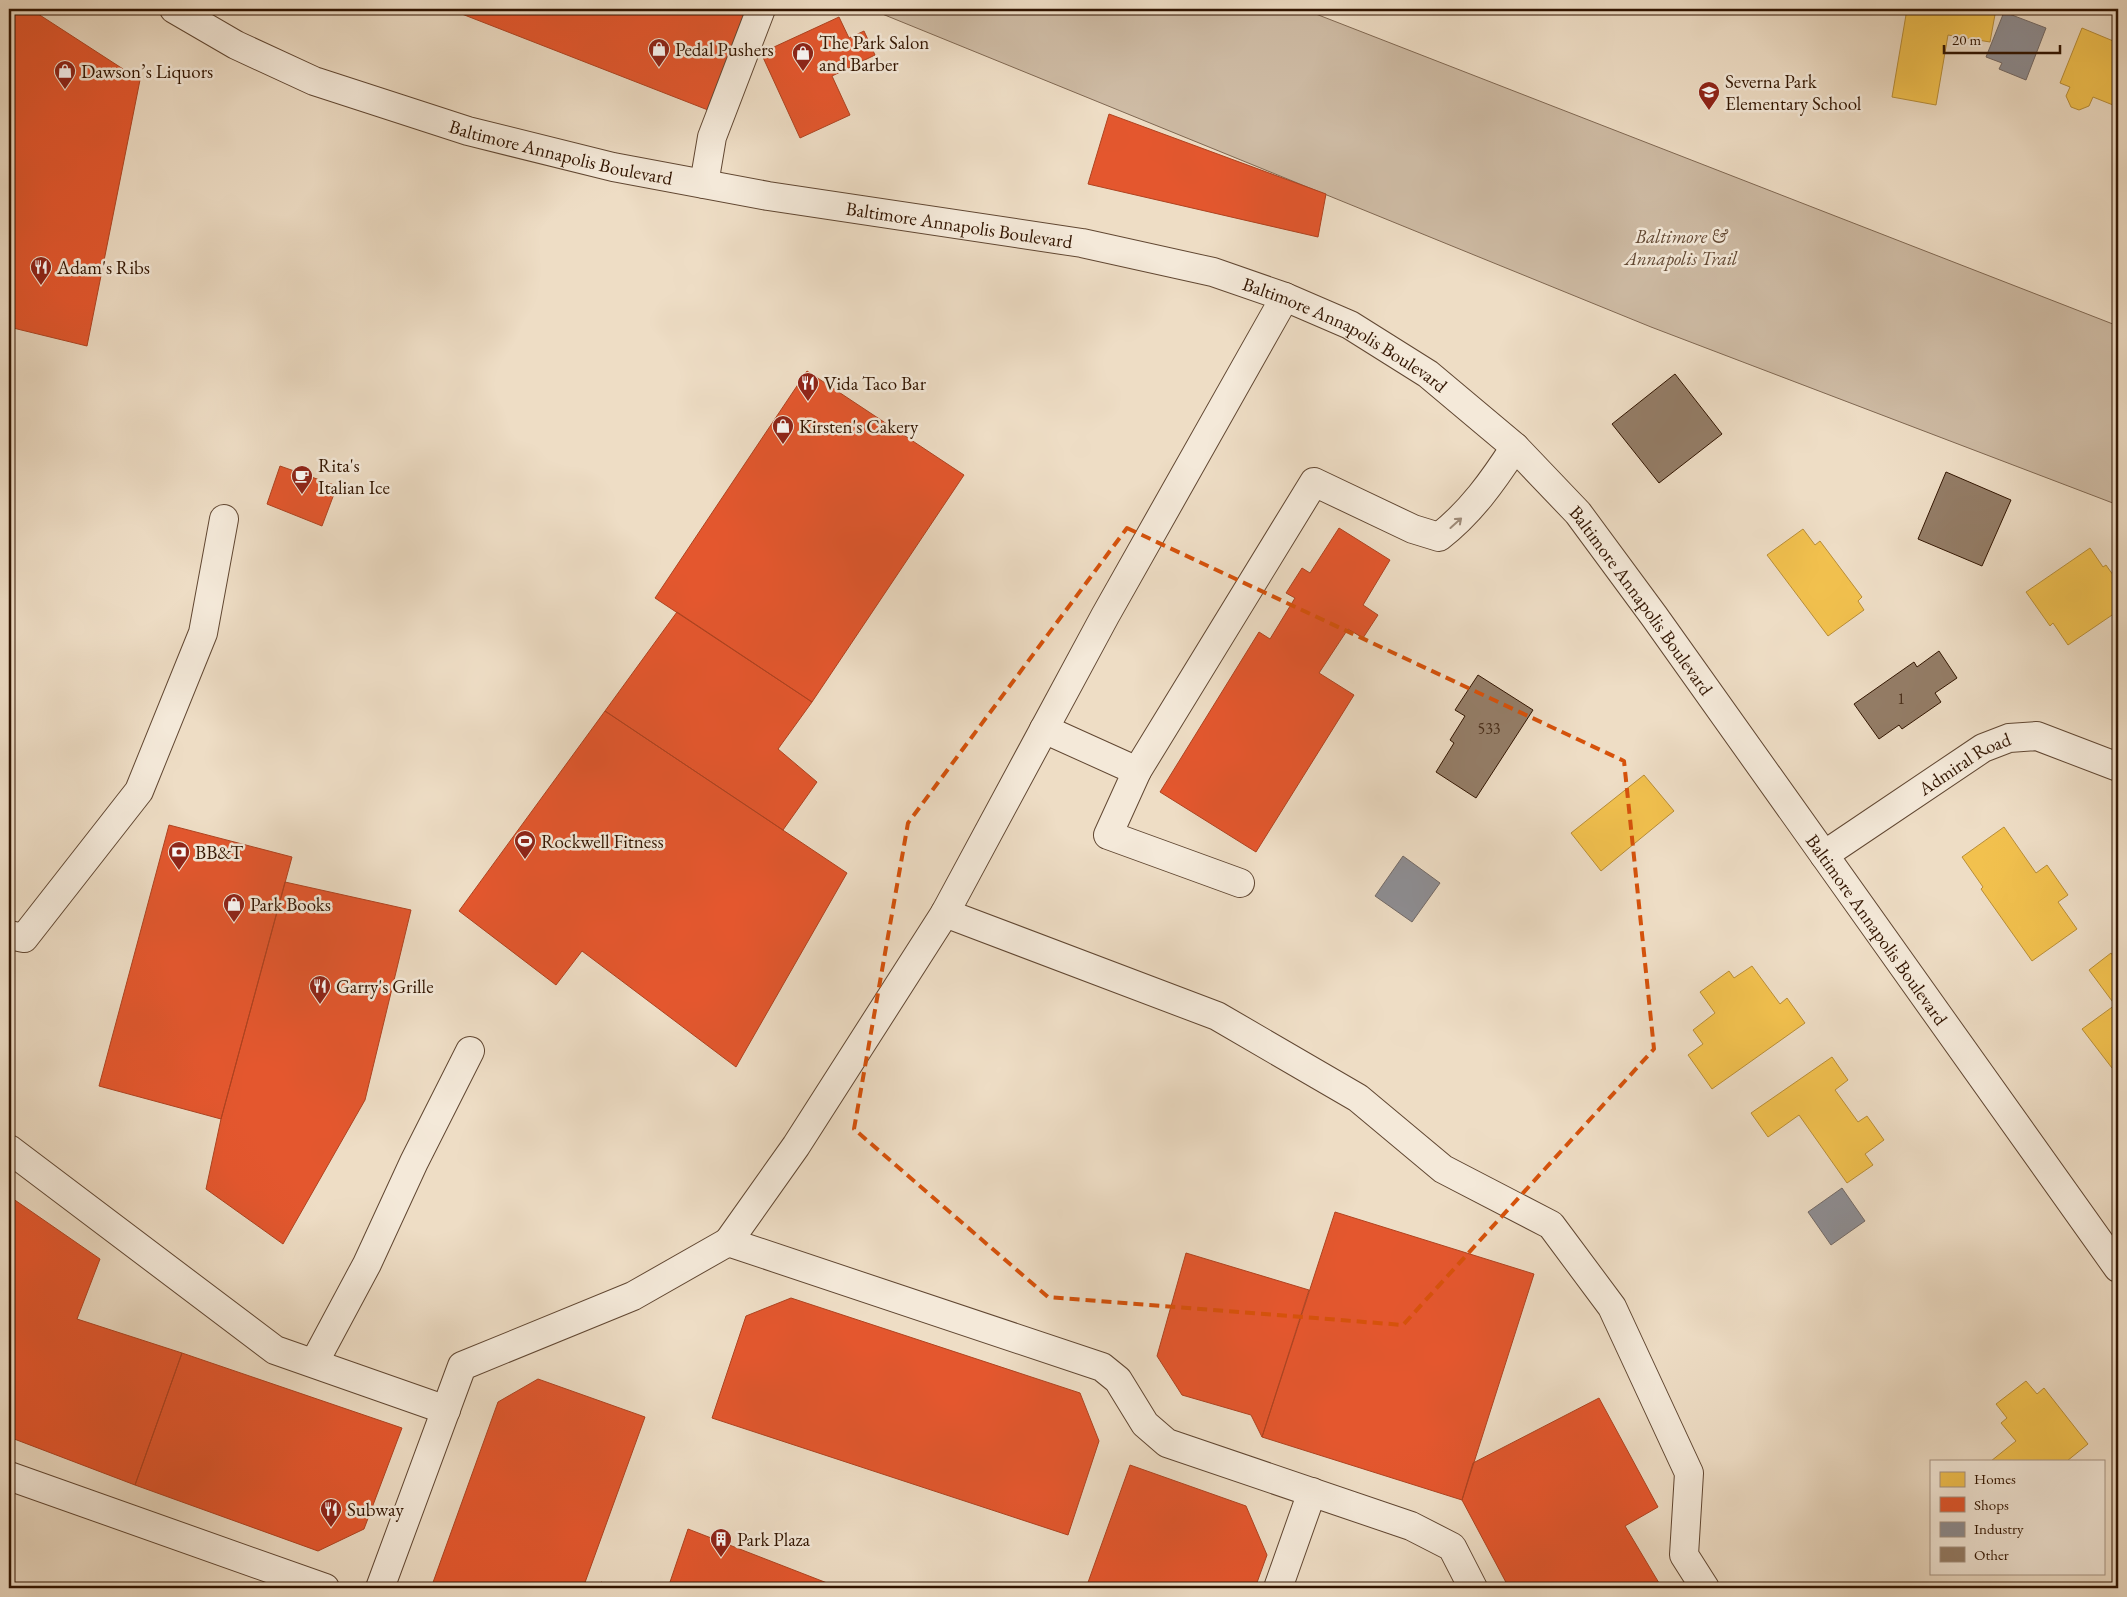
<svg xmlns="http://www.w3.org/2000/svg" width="2127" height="1597" viewBox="0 0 2127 1597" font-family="'EB Garamond',serif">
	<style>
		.green { fill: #cebba4; stroke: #806852 }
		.homes { fill: #f2c14e; stroke: #b88d37 }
		.shops { fill: #e4572e; stroke: #af4320 }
		.industry { fill: #8d8d92; stroke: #726966 }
		.building { fill: #947d67; stroke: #321501 }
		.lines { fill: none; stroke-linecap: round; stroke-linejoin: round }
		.minor-casing { stroke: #614732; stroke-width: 30 }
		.minor { stroke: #f4e9d9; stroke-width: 28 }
		.oneway { stroke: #9d8a78 }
		.marked { fill: none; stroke: #d6520b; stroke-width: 4; stroke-dasharray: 10 6; stroke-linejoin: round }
		.labels { text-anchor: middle; stroke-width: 5; stroke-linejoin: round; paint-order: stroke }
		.number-label { font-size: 16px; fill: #4a2f1a }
		.poi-label { font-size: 19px; fill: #321501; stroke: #f4e9d9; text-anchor: start }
		.street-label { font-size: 19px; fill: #321501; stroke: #f4e9d9 }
		.park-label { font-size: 19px; font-style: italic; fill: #614732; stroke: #f4e9d9 }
	</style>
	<rect width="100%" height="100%" fill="#eeddc5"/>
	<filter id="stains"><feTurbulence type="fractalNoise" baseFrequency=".004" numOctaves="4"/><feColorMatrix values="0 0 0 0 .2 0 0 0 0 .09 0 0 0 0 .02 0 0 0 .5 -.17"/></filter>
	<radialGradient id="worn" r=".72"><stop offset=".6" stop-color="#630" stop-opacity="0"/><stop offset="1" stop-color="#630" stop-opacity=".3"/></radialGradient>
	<!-- green -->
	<path class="green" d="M870,9H1303L2118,326V505L1651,327Z"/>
	<!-- homes -->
	<path class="homes" d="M1907,9H1996L1990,42L1948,35L1936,105L1892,97Z
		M2082,28L2118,43V107L2093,97L2089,106L2079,110L2071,107L2066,96L2070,87L2060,83Z
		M1803,529L1815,545L1820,541L1862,597L1858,601L1864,610L1828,636L1767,555Z
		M2090,548L2103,567L2106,565L2118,582V611L2068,645L2053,623L2050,626L2026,592Z
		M1644,775L1674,811L1601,871L1571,833Z
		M2004,827L2036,873L2047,865L2068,895L2058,902L2077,929L2032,961L1981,889L1983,887L1962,857Z
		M2111,953L2118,963V1063L2112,1068L2082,1029L2115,1005L2089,970Z
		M1752,966L1780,1004L1787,998L1805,1023L1712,1089L1688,1055L1703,1044L1693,1030L1715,1013L1700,992L1729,971L1734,978Z
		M1832,1057L1848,1080L1835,1090L1858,1122L1867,1116L1884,1140L1865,1154L1873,1165L1847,1183L1799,1115L1768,1137L1751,1113Z
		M2026,1381L2037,1394L2044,1388L2088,1444L2067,1461H1991L2016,1441L2001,1423L2007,1418L1996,1404Z"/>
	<!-- shops -->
	<path class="shops" d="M449,9H748L708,110Z
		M32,10L140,80L87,346L9,327V11Z
		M839,17L849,38L864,31L875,55L832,76L850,115L800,138L761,53Z
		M1109,114L1326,194L1318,237L1088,184Z
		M807,371L964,475L812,702L655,598Z
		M280,466L337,486L322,526L267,504Z
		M1339,528L1390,560L1363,605L1378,615L1363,638L1348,629L1319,673L1354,695L1256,852L1160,792L1259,632L1270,639L1295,598L1286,593L1302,568L1310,573Z
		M677,612L812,702L778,749L817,782L783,830L605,711Z
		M605,711L847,873L736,1067L582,951L556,985L459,911Z
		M169,825L292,857L221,1119L99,1086Z
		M285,882L411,910L365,1100L283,1244L206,1189L221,1119Z
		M9,1196L100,1259L77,1319L182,1353L135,1485L9,1437Z
		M1335,1212L1534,1274L1462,1500L1262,1437Z
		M1186,1253L1309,1290L1262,1437L1251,1415L1182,1395L1157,1356Z
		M791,1298L1080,1393L1099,1441L1068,1535L712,1418L746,1316Z
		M182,1353L402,1428L364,1529L318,1551L135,1485Z
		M538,1379L645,1417L583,1588H431L498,1402Z
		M1599,1398L1658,1507L1625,1526L1662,1588H1509L1462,1500L1473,1463Z
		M1130,1465L1246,1506L1267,1555L1255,1588H1086Z
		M688,1529L840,1588H668Z
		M601,1582L617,1588H599Z"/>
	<!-- industry -->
	<path class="industry" d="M2004,12L2046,28L2026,80L1999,69L2002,63L1986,57Z
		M1403,856L1440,883L1412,922L1375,896Z
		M1842,1188L1865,1221L1831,1245L1808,1212Z"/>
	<!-- building -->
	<path class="building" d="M1675,374L1722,434L1659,483L1612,424Z
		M1946,472L2011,500L1982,566L1918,539Z
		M1939,651L1957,678L1935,693L1941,702L1902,729L1899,725L1879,739L1854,704L1914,662L1917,667Z
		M1478,675L1533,710L1476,798L1436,772L1454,743L1450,740L1465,716L1455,710Z"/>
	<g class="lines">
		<!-- minor casing -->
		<g class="minor-casing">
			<g id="minor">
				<path id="s1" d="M174,9L236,45L314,81L468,131L613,167L768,196L1082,243L1213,272L1285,297L1350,325L1428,374L1515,447L1578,513L1654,616L2118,1268"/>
				<path d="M704,184L712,137L761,9"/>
				<path d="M1044,729L1137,771L1108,835L1240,883"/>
				<path d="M1137,771L1314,482L1413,529L1439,537C1471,512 1493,481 1515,447"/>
				<path id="s2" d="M1824,855L1983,748L2009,738L2037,736L2118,767"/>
				<path d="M945,913L1217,1016L1358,1098L1443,1169L1551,1225L1612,1307L1689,1473L1684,1555L1705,1588"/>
				<path d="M9,935L24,938L139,791L203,633L224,519"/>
				<path d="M9,1149L275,1350L446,1410"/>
				<path d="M728,1242L796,1146L945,913L1105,616L1285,297"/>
				<path d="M314,1363L367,1264L414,1162L470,1051"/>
				<path d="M9,1476L325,1588"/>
				<path d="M380,1588L462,1366L633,1296L728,1242L1102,1367L1118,1380L1145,1424L1167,1443L1411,1526L1452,1547L1473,1588"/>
				<path d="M1278,1588L1312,1492"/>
			</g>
		</g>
		<!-- minor -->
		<use href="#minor" class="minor"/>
	</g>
	<!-- one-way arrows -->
	<defs><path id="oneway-shaft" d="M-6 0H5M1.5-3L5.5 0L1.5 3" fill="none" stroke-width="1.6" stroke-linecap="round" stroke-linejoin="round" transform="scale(1.25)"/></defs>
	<use class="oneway" href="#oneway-shaft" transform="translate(1456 523) rotate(-42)"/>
	<!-- marked area -->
	<path class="marked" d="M1127,528L1624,761L1654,1049L1403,1325L1048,1297L854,1129L908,823Z"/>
	<!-- icons -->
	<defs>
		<g id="shop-pin" transform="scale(1.125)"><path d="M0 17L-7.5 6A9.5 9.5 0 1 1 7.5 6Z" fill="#8f2418" stroke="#f4e9d9"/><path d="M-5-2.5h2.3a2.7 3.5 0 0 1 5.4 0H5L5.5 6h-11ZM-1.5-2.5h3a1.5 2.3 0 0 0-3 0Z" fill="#fff"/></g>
		<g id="school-pin" transform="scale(1.125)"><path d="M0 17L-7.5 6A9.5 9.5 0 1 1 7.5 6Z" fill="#8f2418" stroke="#f4e9d9"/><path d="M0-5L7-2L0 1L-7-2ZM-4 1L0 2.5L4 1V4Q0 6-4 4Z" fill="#fff"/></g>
		<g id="restaurant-pin" transform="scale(1.125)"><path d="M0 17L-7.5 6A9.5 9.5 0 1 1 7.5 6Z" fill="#8f2418" stroke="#f4e9d9"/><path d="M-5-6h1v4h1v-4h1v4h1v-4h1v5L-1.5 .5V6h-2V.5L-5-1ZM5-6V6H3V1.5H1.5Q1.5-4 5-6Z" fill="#fff"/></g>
		<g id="cafe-pin" transform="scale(1.125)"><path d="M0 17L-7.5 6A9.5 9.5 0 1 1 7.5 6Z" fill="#8f2418" stroke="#f4e9d9"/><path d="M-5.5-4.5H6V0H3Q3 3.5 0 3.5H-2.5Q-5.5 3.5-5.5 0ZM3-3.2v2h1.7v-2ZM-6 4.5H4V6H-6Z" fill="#fff"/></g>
		<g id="stadium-pin" transform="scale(1.125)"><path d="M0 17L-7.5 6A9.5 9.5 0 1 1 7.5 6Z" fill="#8f2418" stroke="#f4e9d9"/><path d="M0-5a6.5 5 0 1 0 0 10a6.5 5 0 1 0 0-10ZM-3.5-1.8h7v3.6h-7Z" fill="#fff"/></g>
		<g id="bank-pin" transform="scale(1.125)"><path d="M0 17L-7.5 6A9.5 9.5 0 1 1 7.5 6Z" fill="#8f2418" stroke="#f4e9d9"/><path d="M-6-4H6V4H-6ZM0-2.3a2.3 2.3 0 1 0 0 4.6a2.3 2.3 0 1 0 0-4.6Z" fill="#fff"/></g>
		<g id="building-pin" transform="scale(1.125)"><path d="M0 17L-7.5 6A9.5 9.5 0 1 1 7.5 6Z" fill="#8f2418" stroke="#f4e9d9"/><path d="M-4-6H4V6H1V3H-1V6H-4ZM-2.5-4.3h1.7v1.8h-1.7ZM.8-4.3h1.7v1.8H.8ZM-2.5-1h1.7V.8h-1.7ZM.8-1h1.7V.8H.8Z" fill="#fff"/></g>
	</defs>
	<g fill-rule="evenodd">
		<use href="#shop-pin" x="659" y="49"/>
		<use href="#shop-pin" x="803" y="53"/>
		<use href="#shop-pin" x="65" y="71"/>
		<use href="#school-pin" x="1709" y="92"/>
		<use href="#restaurant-pin" x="41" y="267"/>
		<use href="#restaurant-pin" x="808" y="383"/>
		<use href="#shop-pin" x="783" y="426"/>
		<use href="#cafe-pin" x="302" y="476"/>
		<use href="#stadium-pin" x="525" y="841"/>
		<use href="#bank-pin" x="179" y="852"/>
		<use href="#shop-pin" x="234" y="904"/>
		<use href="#restaurant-pin" x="320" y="986"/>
		<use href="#restaurant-pin" x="331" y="1509"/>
		<use href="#building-pin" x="721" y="1539"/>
	</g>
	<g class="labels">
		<!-- number labels -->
		<g class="number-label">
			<text x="1901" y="704">1</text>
			<text x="1489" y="734">533</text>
		</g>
		<!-- poi labels -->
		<g class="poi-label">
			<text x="819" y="49">The Park Salon<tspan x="819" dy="22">and Barber</tspan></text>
			<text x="675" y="56">Pedal Pushers</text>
			<text x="81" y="78">Dawson’s Liquors</text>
			<text x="1725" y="88">Severna Park<tspan x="1725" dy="22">Elementary School</tspan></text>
			<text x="57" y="274">Adam's Ribs</text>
			<text x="824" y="390">Vida Taco Bar</text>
			<text x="799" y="433">Kirsten's Cakery</text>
			<text x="318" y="472">Rita's<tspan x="318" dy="22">Italian Ice</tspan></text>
			<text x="541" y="848">Rockwell Fitness</text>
			<text x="195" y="859">BB&amp;T</text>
			<text x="250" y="911">Park Books</text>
			<text x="336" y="993">Garry's Grille</text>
			<text x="347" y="1516">Subway</text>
			<text x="737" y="1546">Park Plaza</text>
		</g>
		<!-- street labels -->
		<g class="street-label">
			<text dy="7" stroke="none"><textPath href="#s1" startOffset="415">Baltimore Annapolis Boulevard</textPath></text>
			<text dy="7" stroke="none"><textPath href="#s1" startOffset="820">Baltimore Annapolis Boulevard</textPath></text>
			<text dy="7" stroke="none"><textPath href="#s1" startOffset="1225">Baltimore Annapolis Boulevard</textPath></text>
			<text dy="7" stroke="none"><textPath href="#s1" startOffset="1630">Baltimore Annapolis Boulevard</textPath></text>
			<text dy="7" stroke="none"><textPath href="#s2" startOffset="168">Admiral Road</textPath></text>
			<text dy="7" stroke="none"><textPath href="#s1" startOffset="2035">Baltimore Annapolis Boulevard</textPath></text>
		</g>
		<!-- park labels -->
		<g class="park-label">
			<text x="1681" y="243">Baltimore &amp;<tspan x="1681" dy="22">Annapolis Trail</tspan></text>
		</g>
	</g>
	<!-- margin -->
	<rect width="2127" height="1597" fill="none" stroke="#eeddc5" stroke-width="30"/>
	<rect x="10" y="10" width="2107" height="1577" fill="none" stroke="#321501" stroke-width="2.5"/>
	<rect x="15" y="15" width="2097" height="1567" fill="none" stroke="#321501"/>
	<!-- legend -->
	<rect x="1930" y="1460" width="175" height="115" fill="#f4e9d9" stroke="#a69483"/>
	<rect x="1940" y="1472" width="25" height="15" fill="#f2c14e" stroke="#a69483"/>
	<text x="1974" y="1484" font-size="15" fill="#321501">Homes</text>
	<rect x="1940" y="1497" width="25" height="15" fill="#e4572e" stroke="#a69483"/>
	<text x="1974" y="1510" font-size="15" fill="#321501">Shops</text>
	<rect x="1940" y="1522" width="25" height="15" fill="#8d8d92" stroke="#a69483"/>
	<text x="1974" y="1534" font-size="15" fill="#321501">Industry</text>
	<rect x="1940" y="1547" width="25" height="15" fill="#947d67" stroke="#a69483"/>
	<text x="1974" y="1560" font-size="15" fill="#321501">Other</text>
	<!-- scale -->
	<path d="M1944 45v8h116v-8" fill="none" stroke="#321501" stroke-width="2.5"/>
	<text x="1952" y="45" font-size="15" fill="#321501" stroke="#f4e9d9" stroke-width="4" paint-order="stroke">20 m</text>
	<rect width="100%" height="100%" filter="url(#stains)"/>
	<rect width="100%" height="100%" fill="url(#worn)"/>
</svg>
